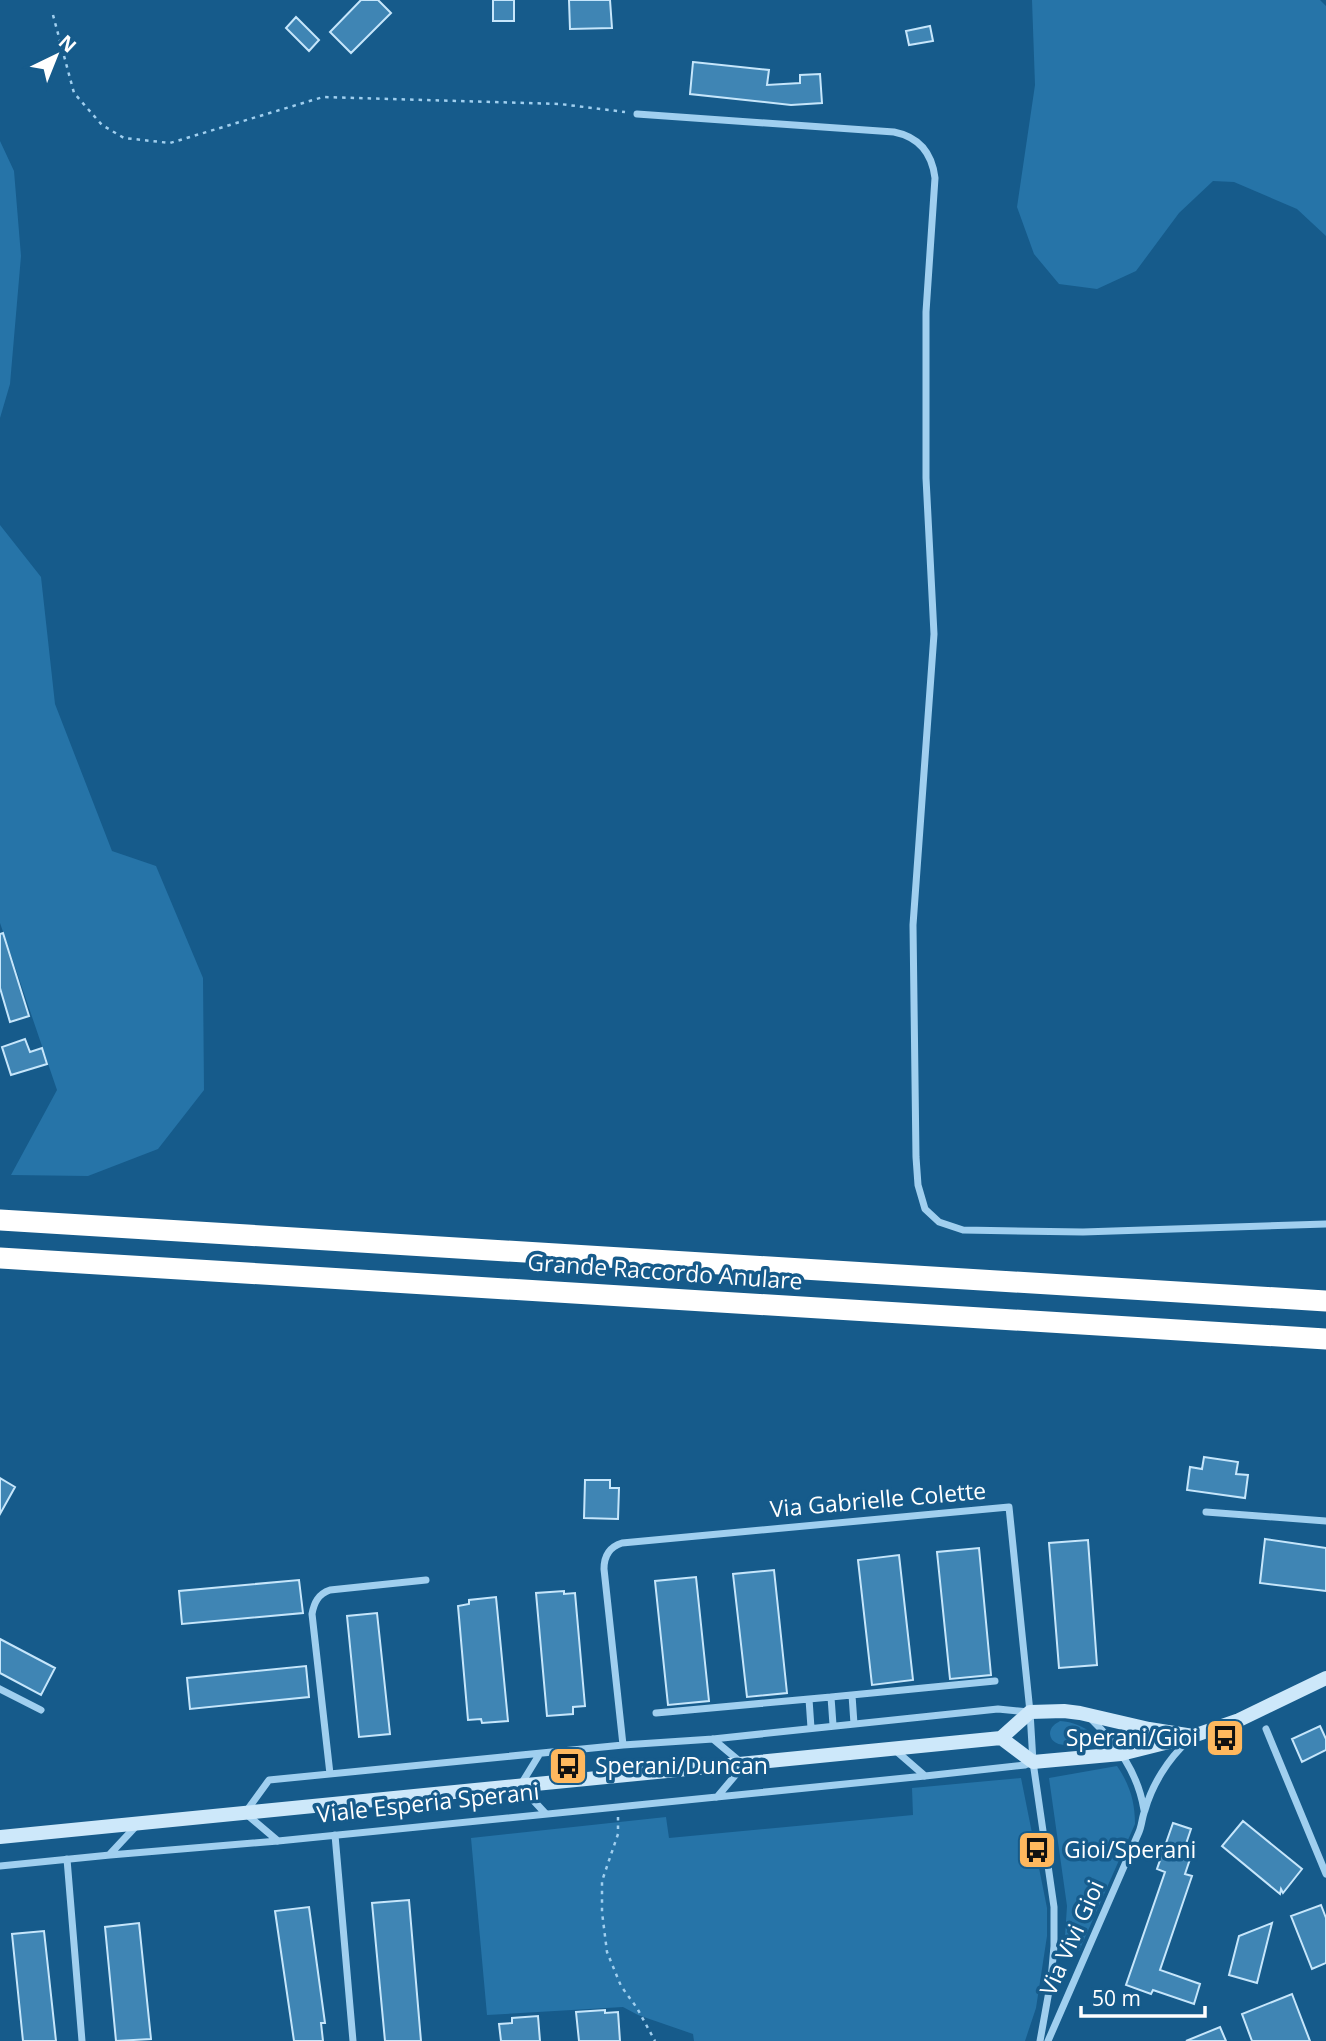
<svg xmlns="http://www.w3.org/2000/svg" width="1326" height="2041" viewBox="0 0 1326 2041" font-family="'Open Sans',sans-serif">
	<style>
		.green { fill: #2674a8 }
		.building { fill: #3f85b4; stroke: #c6e6fb; stroke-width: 2 }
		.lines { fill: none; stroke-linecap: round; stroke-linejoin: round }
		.path { stroke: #a0cfef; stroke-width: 2.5; stroke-dasharray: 3.5 5; stroke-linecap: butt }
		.street { stroke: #a0cfef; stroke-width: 7 }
		.secondary { stroke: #cde8fa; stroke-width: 14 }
		.highway { stroke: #fff; stroke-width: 21 }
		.labels { text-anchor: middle; stroke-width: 7; stroke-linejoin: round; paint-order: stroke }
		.street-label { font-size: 23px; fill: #fff; stroke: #165b8b }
		.poi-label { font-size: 23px; fill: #fff; stroke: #165b8b; text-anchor: start }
	</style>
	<rect width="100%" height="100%" fill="#165b8b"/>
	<!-- green -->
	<path class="green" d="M1032,0H1320L1326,6V236L1297,209L1234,182L1213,181L1179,213L1136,271L1097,289L1059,284L1034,254L1017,207L1035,85Z
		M0,141L14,171L21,256L10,384L0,418Z
		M0,525L41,577L55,704L112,851L156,866L203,978L204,1090L158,1149L88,1176L11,1175L57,1090L0,923Z
		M1060,1721C1073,1722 1083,1726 1093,1734L1094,1738L1091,1742C1080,1744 1052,1751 1050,1734C1050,1727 1055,1724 1060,1721Z
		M1117,1766C1130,1785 1135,1802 1135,1824L1079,1951L1064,1952L1067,1906L1049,1778Z
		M1021,1778L1047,1908V1936L1036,2008L1025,2041H694L693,2034L638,2015L623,2007L487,2015L471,1838L666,1817L669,1838L913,1815L912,1788Z"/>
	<!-- building -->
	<path class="building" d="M361,0H378L391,13L351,53L330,32Z
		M493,0H514V21H493Z
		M569,0H610L612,28L570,29Z
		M296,17L319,40L309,51L286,28Z
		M930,26L933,41L909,45L906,31Z
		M693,62L769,70L767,85L800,83V75L820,74L822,103L791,105L690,94Z
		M3,933L29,1016L10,1022L0,988V934Z
		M25,1039L30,1052L42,1048L47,1064L11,1075L2,1047Z
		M1204,1457L1238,1462L1236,1474L1248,1475L1245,1498L1187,1490L1190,1467L1202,1469Z
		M0,1478L15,1487L0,1514Z
		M585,1480H610V1488H619L618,1519L584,1518Z
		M1265,1539L1326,1548V1591L1260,1583Z
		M1088,1540L1097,1665L1059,1668L1049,1543Z
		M979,1548L991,1675L950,1679L937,1552Z
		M899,1555L913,1680L872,1685L858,1560Z
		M774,1570L787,1693L747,1697L733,1574Z
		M696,1577L709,1701L668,1705L655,1581Z
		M299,1580L303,1613L182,1624L179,1591Z
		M564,1591V1594L575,1593L585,1706L573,1707V1714L547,1716L536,1593Z
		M496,1597L508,1721L482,1723L481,1719L468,1720L458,1606L469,1604V1600Z
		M377,1613L390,1734L359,1737L347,1616Z
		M0,1639L55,1668L41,1695L0,1673Z
		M306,1666L309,1697L190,1709L187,1678Z
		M1320,1726L1326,1739V1750L1302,1762L1292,1739Z
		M1243,1821L1302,1869L1283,1893L1281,1889L1280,1894L1222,1846Z
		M1173,1823L1191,1829L1184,1850L1192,1853L1185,1874L1192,1876L1160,1970L1200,1984L1194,2004L1153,1990L1151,1994L1126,1985L1165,1872L1157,1869Z
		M409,1900L421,2041H385L372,1903Z
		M1321,1905L1326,1918V1963L1312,1969L1291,1916Z
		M309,1907L325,2023H321L323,2041H294L275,1911Z
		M139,1923L151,2039L116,2041L105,1927Z
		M1272,1923L1257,1983L1229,1975L1239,1936Z
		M44,1931L56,2041H23L12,1934Z
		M1292,1994L1310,2041H1252L1242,2014Z
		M605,2010V2013L618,2012L620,2041H579L576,2012Z
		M538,2016L540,2041H501L499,2024L512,2023V2018Z
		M1220,2027L1226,2041H1186Z"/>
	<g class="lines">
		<!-- path -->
		<path class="path" d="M53,15L74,93L102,125L124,138L170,143L323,97L560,104L625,112
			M618,1817V1834L602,1881V1912L607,1952L621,1986L637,2008L655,2041"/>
		<!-- street -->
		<path class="street" d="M637,114L894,132C919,137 932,153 935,178L926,312V478L934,634L913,925L916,1157L918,1185L925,1209L939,1222L963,1230L1083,1232L1326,1224
			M1206,1512L1326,1521
			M0,1689L41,1710
			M852,1695L854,1724
			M831,1697L995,1681
			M809,1699L811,1728
			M656,1713L831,1697L833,1725
			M1091,1719C1118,1745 1138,1773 1144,1810
			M1266,1729L1326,1874
			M713,1739L744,1765L717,1797
			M623,1745L604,1569C604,1556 609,1547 622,1543L1009,1507L1030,1712L1033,1762L1054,1907V1946L1051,1980L1040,2041
			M895,1750L925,1776
			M539,1755L520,1786L545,1813
			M330,1774L312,1614C314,1603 318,1594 330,1590L426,1580
			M335,1835L353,2041
			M278,1841L245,1813L269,1780L623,1745L713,1739L998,1709L1029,1712
			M110,1854L138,1824
			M67,1859L82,2041
			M0,1866L110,1855L278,1841L925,1776L1025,1765L1032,1762
			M1048,2041L1139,1832C1142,1825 1142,1817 1145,1810C1152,1785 1168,1759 1187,1742"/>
		<!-- secondary -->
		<path class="secondary" d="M1001,1738L1033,1762L1121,1754L1193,1736L1239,1720L1326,1678
			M0,1837L1001,1738L1030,1712L1064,1711L1080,1713L1149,1729L1193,1736"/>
		<!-- highway -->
		<path class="highway" d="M0,1220L1326,1301
			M0,1258L1326,1339"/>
	</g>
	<!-- icons -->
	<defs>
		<g id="bus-square" transform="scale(2.0125)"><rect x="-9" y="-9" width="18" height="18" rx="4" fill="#ffb85e" stroke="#165b8b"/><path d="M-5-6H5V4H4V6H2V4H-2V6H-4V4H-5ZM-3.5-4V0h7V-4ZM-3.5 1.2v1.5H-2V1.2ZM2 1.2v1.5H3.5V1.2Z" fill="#111"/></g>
	</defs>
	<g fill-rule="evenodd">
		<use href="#bus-square" x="1225" y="1738"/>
		<use href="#bus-square" x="568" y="1766"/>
		<use href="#bus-square" x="1037" y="1850"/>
	</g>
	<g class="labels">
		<!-- street labels -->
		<g class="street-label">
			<text transform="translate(665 1272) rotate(4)" y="8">Grande Raccordo Anulare</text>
			<text transform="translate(878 1500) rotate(-5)" y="8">Via Gabrielle Colette</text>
			<text transform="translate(428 1803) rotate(-6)" y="8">Viale Esperia Sperani</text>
			<text transform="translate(1072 1938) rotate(-66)" y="8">Via Vivi Gioi</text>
		</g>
		<!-- poi labels -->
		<g class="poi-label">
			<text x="1198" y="1746" text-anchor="end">Sperani/Gioi</text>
			<text x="595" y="1774">Sperani/Duncan</text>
			<text x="1064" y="1858">Gioi/Sperani</text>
		</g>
	</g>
	<!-- north arrow -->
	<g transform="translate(56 56) rotate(43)" stroke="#165b8b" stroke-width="5" paint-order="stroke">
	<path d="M0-5L12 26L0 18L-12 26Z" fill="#ffffff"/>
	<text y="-10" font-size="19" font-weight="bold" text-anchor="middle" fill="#ffffff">N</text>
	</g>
	<!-- scale -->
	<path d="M1081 2006v10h124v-10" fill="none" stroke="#ffffff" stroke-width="3.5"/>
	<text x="1092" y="2006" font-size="21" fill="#ffffff" stroke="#165b8b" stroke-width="5" paint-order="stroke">50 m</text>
</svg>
